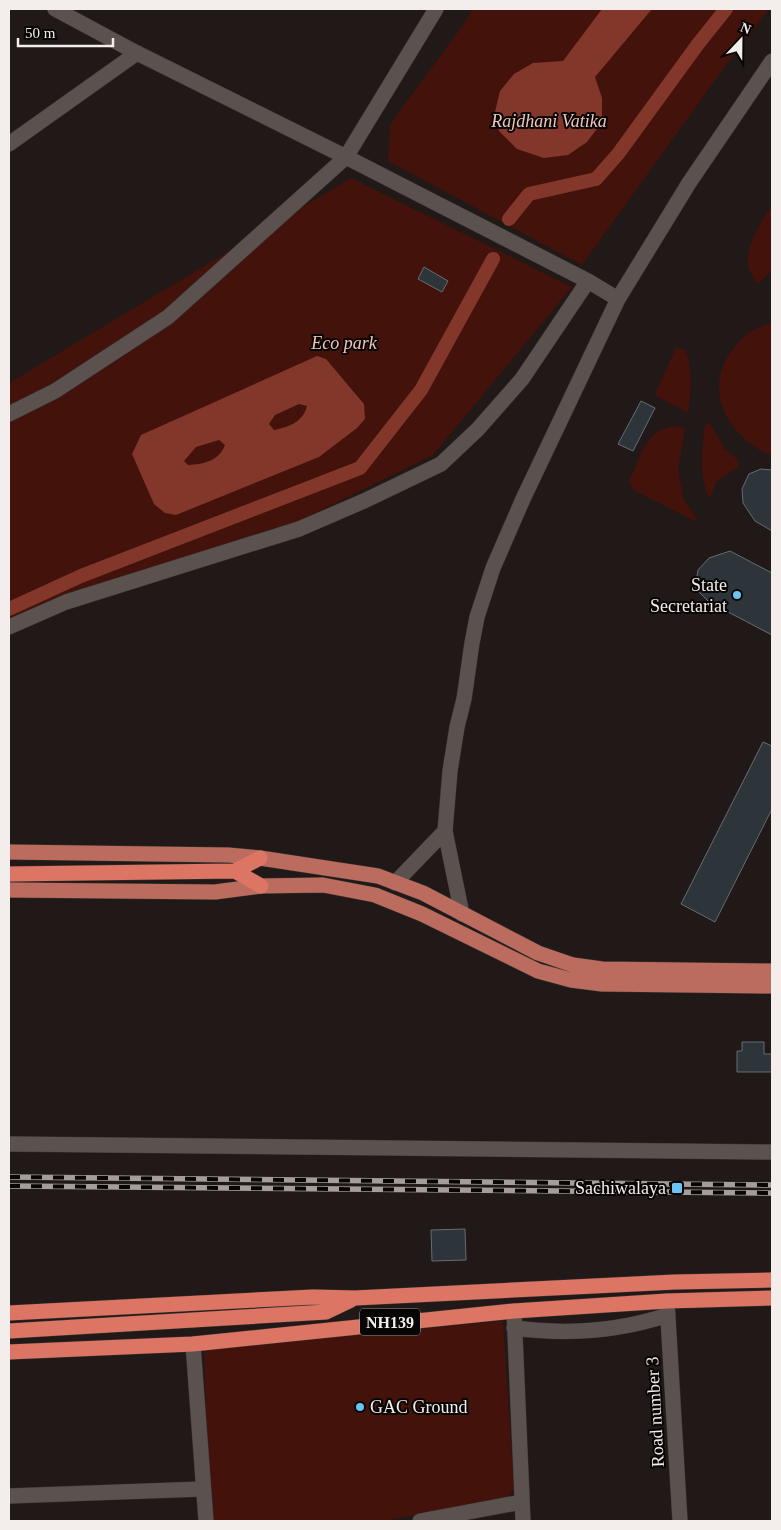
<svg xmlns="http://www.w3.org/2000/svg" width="781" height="1530" viewBox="0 0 781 1530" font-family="'Times New Roman',serif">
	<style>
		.green { fill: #43120b }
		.water { fill: #83372b; fill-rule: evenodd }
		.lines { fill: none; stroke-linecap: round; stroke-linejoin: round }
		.canal { stroke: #83372b; stroke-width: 14 }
		.building { fill: #2e353a; stroke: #656d72 }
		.minor-casing { stroke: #393332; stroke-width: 16 }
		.tertiary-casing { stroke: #393332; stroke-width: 16 }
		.primary-casing { stroke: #393332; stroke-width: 16 }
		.trunk-casing { stroke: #393332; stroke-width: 16 }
		.minor { stroke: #5b514f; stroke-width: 15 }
		.tertiary { stroke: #5b514f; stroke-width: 15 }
		.primary { stroke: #bc6c5e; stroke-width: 15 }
		.trunk { stroke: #dc7563; stroke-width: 15 }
		.rail-casing { stroke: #a49d9c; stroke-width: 5.5 }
		.rail { stroke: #080505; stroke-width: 4; stroke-dasharray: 11; stroke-linecap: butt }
		.poi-dot { fill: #6cc3f2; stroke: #080505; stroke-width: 2 }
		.labels { text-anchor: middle; stroke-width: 4; stroke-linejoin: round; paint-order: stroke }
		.shield { fill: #080505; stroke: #aca7a7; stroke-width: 1 }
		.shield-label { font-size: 16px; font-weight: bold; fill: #f3edec }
		.park-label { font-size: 18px; font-style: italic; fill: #f3c5bb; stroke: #080505 }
		.poi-label { font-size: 18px; fill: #f3edec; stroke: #080505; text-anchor: end }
		.street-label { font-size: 18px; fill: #f3edec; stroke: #080505 }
	</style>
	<rect width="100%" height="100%" fill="#211917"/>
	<!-- green -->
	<path class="green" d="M473,9H769L721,72L582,265L388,161L390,124L463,25Z
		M351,178L572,287L433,455L293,524L9,630V383Z
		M771,206L772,271L757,284C755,279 751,274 749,269C743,248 761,224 771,206Z
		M772,323V456C730,439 701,391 732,350C743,335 754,327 772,323Z
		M676,347L686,351C693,373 691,391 688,413L655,395Z
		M705,423L711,425L724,448L737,459L739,466L716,482L710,499C698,475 702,449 705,423Z
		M673,426L685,428L678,471L684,500L697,519L695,521L633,490L629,481C640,458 645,431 673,426Z
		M503,1321L514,1489L509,1496L385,1521H210L204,1350Z"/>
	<!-- water -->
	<path class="water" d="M602,9H652L595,77L602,98V122L587,142L568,155L544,158L517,149L499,131L495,112L500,91L514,74L533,63L563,61Z
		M317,356L326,359L364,404L365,419L357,428L319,457L176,515L165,513L154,504L132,454L141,435ZM299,404L307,406C303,422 289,427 274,430L269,424L275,415ZM219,440L225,445C219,461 204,464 188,465L184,461L196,447Z"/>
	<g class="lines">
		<!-- canal -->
		<path class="canal" d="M509,219L529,194L596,179L618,154L698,44L726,9
			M9,609L81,576L360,468L421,390L493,259"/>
	</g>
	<!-- building -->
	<path class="building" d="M424,267L448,281L442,292L418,279Z
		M641,401L655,408L633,451L618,444Z
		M761,469L772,470V531L755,521L743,503L742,489L749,474Z
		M730,551L772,573V635L709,602L695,588L698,570L709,558Z
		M763,742L772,746V809L715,922L681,904Z
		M742,1042H764V1054H772V1072H737V1051H742Z
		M465,1229L466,1260L432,1261L431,1230Z"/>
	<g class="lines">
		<!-- minor casing -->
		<g class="minor-casing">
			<path id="minor" d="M9,144L137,53
				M9,1144L772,1152
				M667,1301L680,1521
				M514,1311L523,1521
				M514,1328C566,1335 619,1331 668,1315
				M193,1344L206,1521
				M9,1496L202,1489
				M420,1521L522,1502"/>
		</g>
		<!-- tertiary casing -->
		<g class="tertiary-casing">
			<path id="tertiary" d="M55,9L137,53L346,157L588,281L618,299
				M9,414L55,391L168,317L346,157L436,9
				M9,627L66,602L299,529L364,501L441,464L478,429L522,379L588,281
				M395,883L445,831
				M462,914L445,831L450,771L457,727L464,699L472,643L477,617L493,568L523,499L618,299L689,183L772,61"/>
		</g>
		<!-- primary casing -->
		<g class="primary-casing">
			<path id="primary" d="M9,852L228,855L260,858L378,876L423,893L538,953L573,965L602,969L772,971
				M9,890L215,892L261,886L323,885L375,895L422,914L538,971L571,980L602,984L772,986"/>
		</g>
		<!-- trunk casing -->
		<g class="trunk-casing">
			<path id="trunk" d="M235,871L261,886
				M9,874L235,871L260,858
				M9,1313L313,1297L355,1298L675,1282L772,1280
				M9,1331L326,1312L351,1300
				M9,1352L193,1344L514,1311L667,1301L772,1298"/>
		</g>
		<!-- minor -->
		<use href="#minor" class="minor"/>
		<!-- tertiary -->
		<use href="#tertiary" class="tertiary"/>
		<!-- primary -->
		<use href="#primary" class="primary"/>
		<!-- trunk -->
		<use href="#trunk" class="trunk"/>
		<!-- rail casing -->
		<g class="rail-casing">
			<path id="rail" d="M9,1177L772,1185
				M9,1186L772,1193"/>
		</g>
		<!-- rail -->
		<use href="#rail" class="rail"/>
	</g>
	<!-- markers -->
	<g class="poi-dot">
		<circle cx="737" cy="595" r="5"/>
		<rect x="671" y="1182" width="12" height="12" rx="2.5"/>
		<circle cx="360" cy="1407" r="5"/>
	</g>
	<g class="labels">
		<!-- shield labels -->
		<rect class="shield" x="360" y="1308.5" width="60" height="27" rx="4"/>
		<g class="shield-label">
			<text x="390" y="1328">NH139</text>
		</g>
		<!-- park labels -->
		<g class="park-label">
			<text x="549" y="127">Rajdhani Vatika</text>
			<text x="344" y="349">Eco park</text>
		</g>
		<!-- poi labels -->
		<g class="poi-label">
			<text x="727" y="591">State<tspan x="727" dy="21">Secretariat</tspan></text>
			<text x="666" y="1194">Sachiwalaya</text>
			<text x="370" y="1413" text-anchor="start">GAC Ground</text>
		</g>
		<!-- street labels -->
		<g class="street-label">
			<text transform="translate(655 1412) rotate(-93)" y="6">Road number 3</text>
		</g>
	</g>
	<!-- border -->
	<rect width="781" height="1530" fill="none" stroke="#f3edec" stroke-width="20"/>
	<!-- north arrow -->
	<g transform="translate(741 40) rotate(22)" stroke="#080505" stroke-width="4" paint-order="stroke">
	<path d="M0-4L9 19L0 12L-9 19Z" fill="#f3edec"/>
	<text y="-8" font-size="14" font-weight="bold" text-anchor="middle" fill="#f3edec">N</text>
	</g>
	<!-- scale -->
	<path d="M18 38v8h95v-8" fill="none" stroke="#f3edec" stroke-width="2.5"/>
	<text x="25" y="38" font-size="15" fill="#f3edec" stroke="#080505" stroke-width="4" paint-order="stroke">50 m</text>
</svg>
